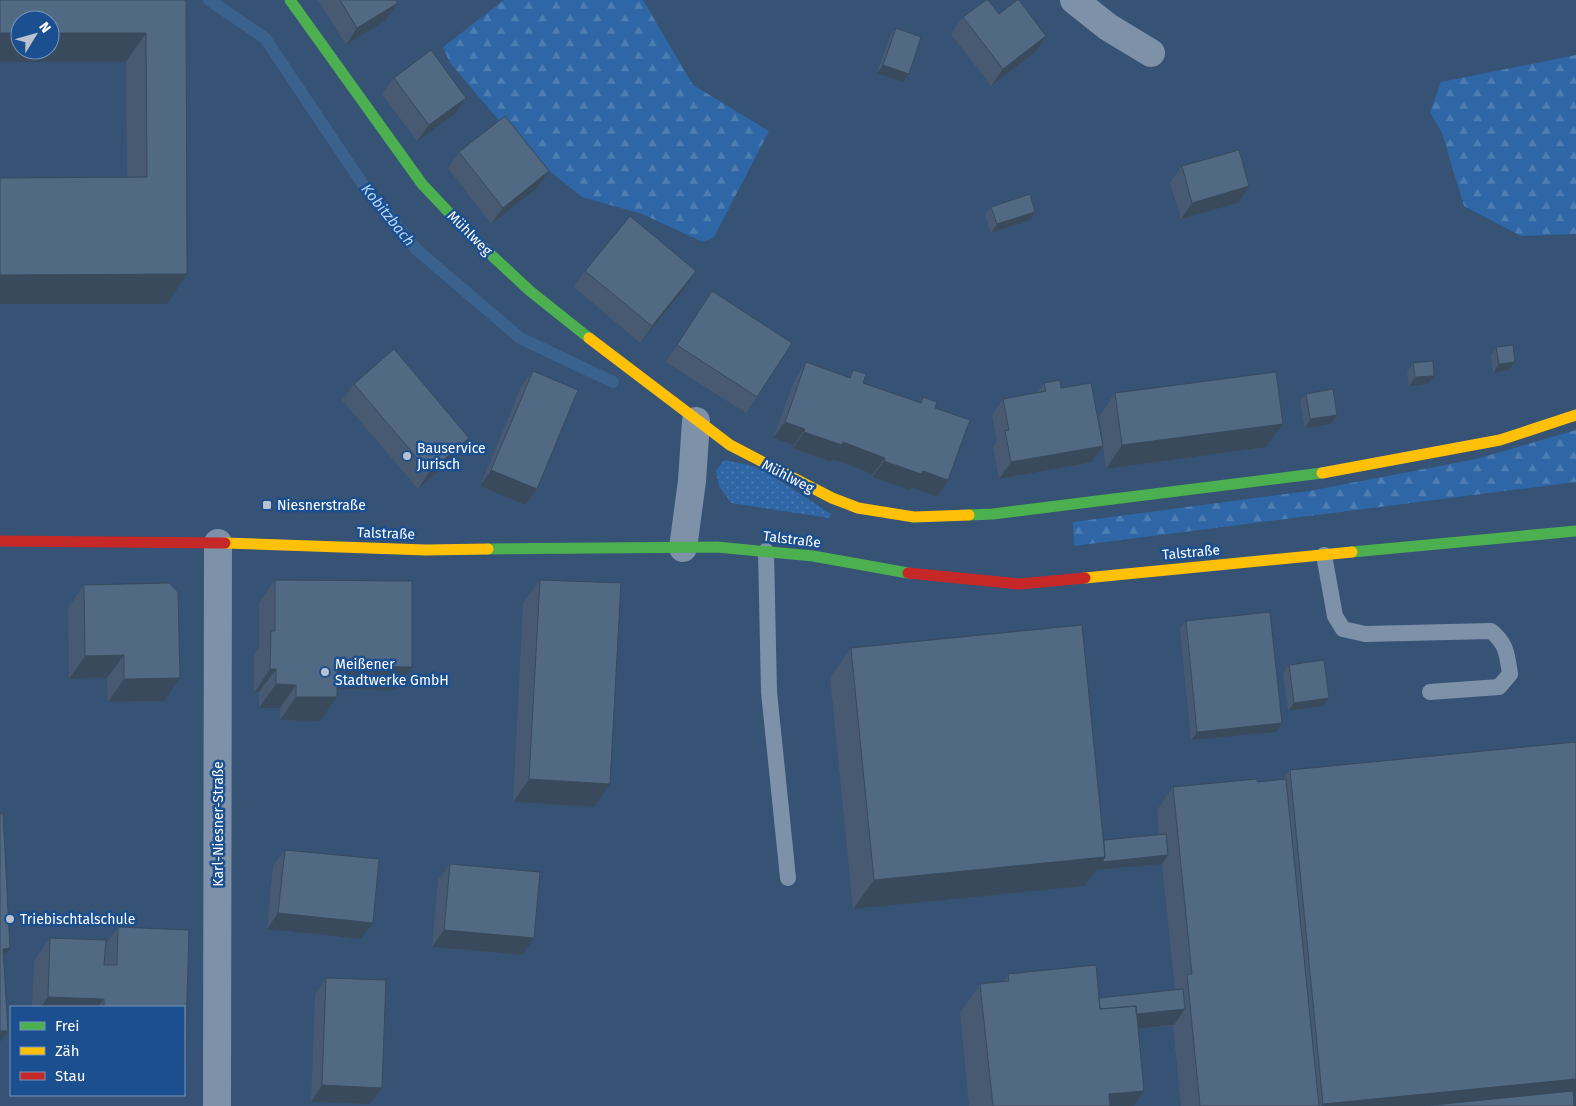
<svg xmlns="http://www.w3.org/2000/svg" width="1576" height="1106" viewBox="0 0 1576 1106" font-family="'Fira Sans',sans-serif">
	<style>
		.grass { fill: url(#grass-dots) }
		.forest { fill: url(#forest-firs) }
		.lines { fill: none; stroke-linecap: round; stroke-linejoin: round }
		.stream { stroke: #3b618d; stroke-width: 12 }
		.lane { stroke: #7d92a8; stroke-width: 16 }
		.street { stroke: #7d92a8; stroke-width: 28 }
		.fast { stroke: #4caf50; stroke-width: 11 }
		.slow { stroke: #ffc107; stroke-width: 11 }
		.jam { stroke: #c62828; stroke-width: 11 }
		.wall { fill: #475a72 }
		.shaded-wall { fill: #394a5c }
		.building { fill: #526984; stroke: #394a5c }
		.poi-dot { fill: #b9c2ce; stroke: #1b4f8f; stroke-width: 2 }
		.labels { text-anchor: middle; stroke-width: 5; stroke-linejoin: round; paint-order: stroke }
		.street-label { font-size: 14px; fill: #fff; stroke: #1b4f8f }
		.poi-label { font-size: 14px; fill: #fff; stroke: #1b4f8f; text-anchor: start }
		.water-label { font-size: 15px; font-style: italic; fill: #b5d3f5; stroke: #1b4f8f }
	</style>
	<defs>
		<pattern id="grass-dots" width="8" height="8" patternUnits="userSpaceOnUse" patternTransform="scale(1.25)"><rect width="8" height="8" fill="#2f66a5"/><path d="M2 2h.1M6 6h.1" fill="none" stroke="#4e7db2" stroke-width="1.8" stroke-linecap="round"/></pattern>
		<pattern id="forest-firs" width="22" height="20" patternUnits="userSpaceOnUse" patternTransform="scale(1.25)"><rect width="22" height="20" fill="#2f66a5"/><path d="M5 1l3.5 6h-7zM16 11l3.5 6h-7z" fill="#4e7db2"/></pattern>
	</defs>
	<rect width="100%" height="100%" fill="#365274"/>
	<!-- grass -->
	<path class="grass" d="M724,460L749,465L765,471L831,514L829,518L731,503L719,486L716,471Z"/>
	<!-- forest -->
	<path class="forest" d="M504,0H643L693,85L769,131L714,237L703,242L642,214L582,197L527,153L450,63L443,47Z
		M1576,55V234L1521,236L1464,206L1442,133L1430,112L1441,82Z
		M1576,430V482L1074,546L1073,522L1309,491L1476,459Z"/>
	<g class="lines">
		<!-- stream -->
		<path class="stream" d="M209,0L265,38L366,189L417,250L520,338L613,382"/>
		<!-- lane -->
		<path class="lane" d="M766,551L769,692L788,878
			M1324,555L1335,616L1343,629L1365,634L1491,631C1507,644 1507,655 1510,674L1499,687L1430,692"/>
		<!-- street -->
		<path class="street" d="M1074,0L1108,27L1151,53
			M683,548L692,481L696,421
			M217,1106L218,543"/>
		<!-- fast -->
		<path class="fast" d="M290,0L422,184L472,237L530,291L589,338
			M969,515L993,514L1322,473
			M488,549L717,547L813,556L908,573
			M1352,552L1576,531"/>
		<!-- slow -->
		<path class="slow" d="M589,338L730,445L832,498L858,508L914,517L969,515
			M1322,473L1500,440L1576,415
			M225,543L426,550L488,549
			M1085,578L1352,552"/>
		<!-- jam -->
		<path class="jam" d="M0,541L225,543
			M908,573L1019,584L1085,578"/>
	</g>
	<!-- wall -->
	<path class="wall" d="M186,0L167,304H0V178H127L126,62H0Z
		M318,0H395L386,20L346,45Z
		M999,14L1046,36L1035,52L991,86L951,34L963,17Z
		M896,28L909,74L903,82L877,73L890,36Z
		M394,78L466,98L455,114L417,141L382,94Z
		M459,152L537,188L491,224L448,168Z
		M1182,166L1249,186L1238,203L1181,219L1170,183Z
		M991,207L1030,220L991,233L985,215Z
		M585,271H696L685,288L640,343L574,287Z
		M712,291L757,397L746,413L666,362L700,308Z
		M1496,347L1515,362L1509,370L1493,373L1491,356Z
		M806,362L848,377L853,370L863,383L919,402L923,397L935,408L948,480L937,497L912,487L910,490L872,477L873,474L832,459L831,462L793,448L794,445L773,438L795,379Z
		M1413,363L1434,376L1428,384L1409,386L1407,372Z
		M533,371L537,489L525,505L480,486L521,387Z
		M1044,383L1061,388L1103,442L1099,417L1115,393L1283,424L1266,447L1106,469L1103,446L1092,462L999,479L993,447L997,442L992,415L1003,399L1037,393Z
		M354,384L469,438L458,455L418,489L342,400Z
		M1306,394L1337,415L1331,424L1305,428L1300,402Z
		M275,580L412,667L396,690L337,689V697L320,721L280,720V708H259V692L254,693V654L259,648V603Z
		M540,580L610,784L594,807L513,802L523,603Z
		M84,585L164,701L108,702L107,678L69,679L68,608Z
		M1186,621L1276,732L1191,740L1180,629Z
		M851,648L1104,840L1159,835L1157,810L1173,787L1257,782L1283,779L1290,770L1576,1106H1181L1173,1026L1138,1029L1134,1106H969L960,1013L980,984L1003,982L1008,974L1099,998L1175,990L1162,864L1096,870L1085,886L853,909L830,677Z
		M1289,665L1329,698L1323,706L1288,711L1283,673Z
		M285,850L361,939L267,929L273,866Z
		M450,864L523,955L432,947L438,880Z
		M118,927L189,930L185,1065L184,1066V1007H32L34,961L50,938L106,940L105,945Z
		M326,978L382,1088L370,1104L311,1102L315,994Z"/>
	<!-- shaded-wall -->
	<path class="shaded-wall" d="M398,3L386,20L346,45L357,28Z
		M0,33H20V50H50V33H146L126,62H0Z
		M1046,36L1035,52L991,86L1003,69Z
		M883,65L909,74L903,82L877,73Z
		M466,98L455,114L417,141L429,125Z
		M549,171L537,188L491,224L503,208Z
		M1249,186L1238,203L1181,219L1192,203Z
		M1035,212L1030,220L991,233L997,224Z
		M696,271L685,288L640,343L652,326Z
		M187,274L167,304H0V275Z
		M1515,362L1509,370L1493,373L1499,364Z
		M1434,376L1428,384L1409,386L1415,377Z
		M1337,415L1331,424L1305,428L1310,419Z
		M785,422L805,429L794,445L773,438Z
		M1283,424L1266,447L1106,469L1122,445Z
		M804,432L843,442L885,458L873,474L832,459L831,462L793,448Z
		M469,438L458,455L418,489L429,472Z
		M1103,446L1092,462L999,479L1011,462Z
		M884,461L923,471L948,480L937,497L912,487L910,490L872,477Z
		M491,470L537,489L525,505L480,486Z
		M124,655L107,678L69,679L85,656Z
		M337,666L412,667L396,690L320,689Z
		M270,669H276L259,692L254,693Z
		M180,678L164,701L108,702L124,679Z
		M276,684L296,685L280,708H259Z
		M296,697H337L320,721L280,720Z
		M1329,698L1323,706L1288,711L1294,703Z
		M1282,723L1276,732L1191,740L1197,732Z
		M529,779L610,784L594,807L513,802Z
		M1168,855L1162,864L1096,870L1085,886L853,909L874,880L1105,857Z
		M278,913L373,923L361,939L267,929Z
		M444,930L534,938L523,955L432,947Z
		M10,948L0,962L3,949Z
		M48,997L104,999L98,1007H41Z
		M1185,1009L1174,1025L1079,1035L1091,1018Z
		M0,1031H8L0,1042Z
		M1576,1079V1106H1321L1323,1104Z
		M322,1085L382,1088L370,1104L311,1102Z
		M1144,1091L1134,1106H1101L1109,1094Z"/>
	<!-- building -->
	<path class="building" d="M0,0H186L187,274L0,275V178L147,177L146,33H50V20H20V33H0Z
		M340,0H395L398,3L357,28Z
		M986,0H988L999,14L1017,0H1019L1046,36L1003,69L963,17Z
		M896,28L921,37L909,74L883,65Z
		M431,50L466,98L429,125L394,78Z
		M505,116L549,171L503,208L459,152Z
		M1239,150L1249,186L1192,203L1182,166Z
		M1030,194L1035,212L997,224L991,207Z
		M630,216L696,271L652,326L585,271Z
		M712,291L792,343L757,397L677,345Z
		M1513,345L1515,362L1499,364L1496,347Z
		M394,349L469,438L429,472L354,384Z
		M1433,361L1434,376L1415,377L1413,363Z
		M806,362L850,378L853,370L866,374L863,383L921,403L923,397L937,402L935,408L970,420L948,480L923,471L921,474L884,461L885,458L843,442L842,445L804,432L805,429L785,422Z
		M533,371L578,390L537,489L491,470Z
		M1276,372L1283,424L1122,445L1115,393Z
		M1060,380L1061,388L1091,383L1103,446L1011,462L1005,431L1009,430L1003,399L1046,391L1044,383Z
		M1333,389L1337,415L1310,419L1306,394Z
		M275,580L412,581V667L337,666V697H296V685L276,684V669H270L271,631H275Z
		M540,580L621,583L610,784L529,779Z
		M169,583L178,592L180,678L124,679V655L85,656L84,585Z
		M1270,612L1282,723L1197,732L1186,621Z
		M1082,625L1105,857L874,880L851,648Z
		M1324,660L1329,698L1294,703L1289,665Z
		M1576,742V1079L1323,1104L1290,770Z
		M1257,779V782L1286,779L1319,1106H1200L1187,974H1192L1173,787Z
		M0,813H3L10,948L3,949L8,1031H0Z
		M1166,834L1168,855L1102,862L1105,857L1104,840Z
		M285,850L379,859L373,923L278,913Z
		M450,864L540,872L534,938L444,930Z
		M118,927L189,930L185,1065H184V1007H104V999L48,997L50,938L106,940L104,965H117Z
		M1096,965L1100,1009L1136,1006L1144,1091L1109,1094L1110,1106H993L980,984L1009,981L1008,974Z
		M326,978L386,980L382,1088L322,1085Z
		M1183,989L1185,1009L1136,1014V1006L1100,1009L1099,998Z
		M1573,1091L1574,1106H1424Z"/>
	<!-- markers -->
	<g class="poi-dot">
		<circle cx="407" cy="456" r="5"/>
		<rect x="262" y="500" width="10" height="10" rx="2.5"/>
		<circle cx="325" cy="672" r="5"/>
		<circle cx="10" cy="919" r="5"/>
	</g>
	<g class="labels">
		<!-- street labels -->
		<g class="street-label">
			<text transform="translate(470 233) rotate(45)" y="5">Mühlweg</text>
			<text transform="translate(788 476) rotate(27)" y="5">Mühlweg</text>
			<text transform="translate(386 533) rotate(2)" y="5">Talstraße</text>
			<text transform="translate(792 539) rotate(7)" y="5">Talstraße</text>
			<text transform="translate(1191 552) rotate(-5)" y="5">Talstraße</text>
			<text transform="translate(218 824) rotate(-90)" y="5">Karl-Niesner-Straße</text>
		</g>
		<!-- poi labels -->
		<g class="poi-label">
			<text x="417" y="453">Bauservice<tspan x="417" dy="16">Jurisch</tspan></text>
			<text x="277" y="510">Niesnerstraße</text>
			<text x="335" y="669">Meißener<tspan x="335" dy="16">Stadtwerke GmbH</tspan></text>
			<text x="20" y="924">Triebischtalschule</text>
		</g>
		<!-- water labels -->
		<g class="water-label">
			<text transform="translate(388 215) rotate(51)" y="5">Kobitzbach</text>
		</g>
	</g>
	<!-- legend -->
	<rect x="10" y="1006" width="175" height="90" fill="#1b4f8f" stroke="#7695bc"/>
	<rect x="20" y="1022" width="25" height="8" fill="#4caf50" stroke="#7695bc"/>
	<text x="55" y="1031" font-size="15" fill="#ffffff">Frei</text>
	<rect x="20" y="1047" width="25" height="8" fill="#ffc107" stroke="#7695bc"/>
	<text x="55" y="1056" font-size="15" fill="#ffffff">Zäh</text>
	<rect x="20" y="1072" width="25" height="8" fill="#c62828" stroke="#7695bc"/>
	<text x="55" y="1081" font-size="15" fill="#ffffff">Stau</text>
	<!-- north arrow -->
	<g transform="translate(35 35) rotate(53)"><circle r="24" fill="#1b4f8f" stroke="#7695bc"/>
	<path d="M0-4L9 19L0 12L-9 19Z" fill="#b9c2ce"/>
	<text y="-8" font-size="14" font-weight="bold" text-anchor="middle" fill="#ffffff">N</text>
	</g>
</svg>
